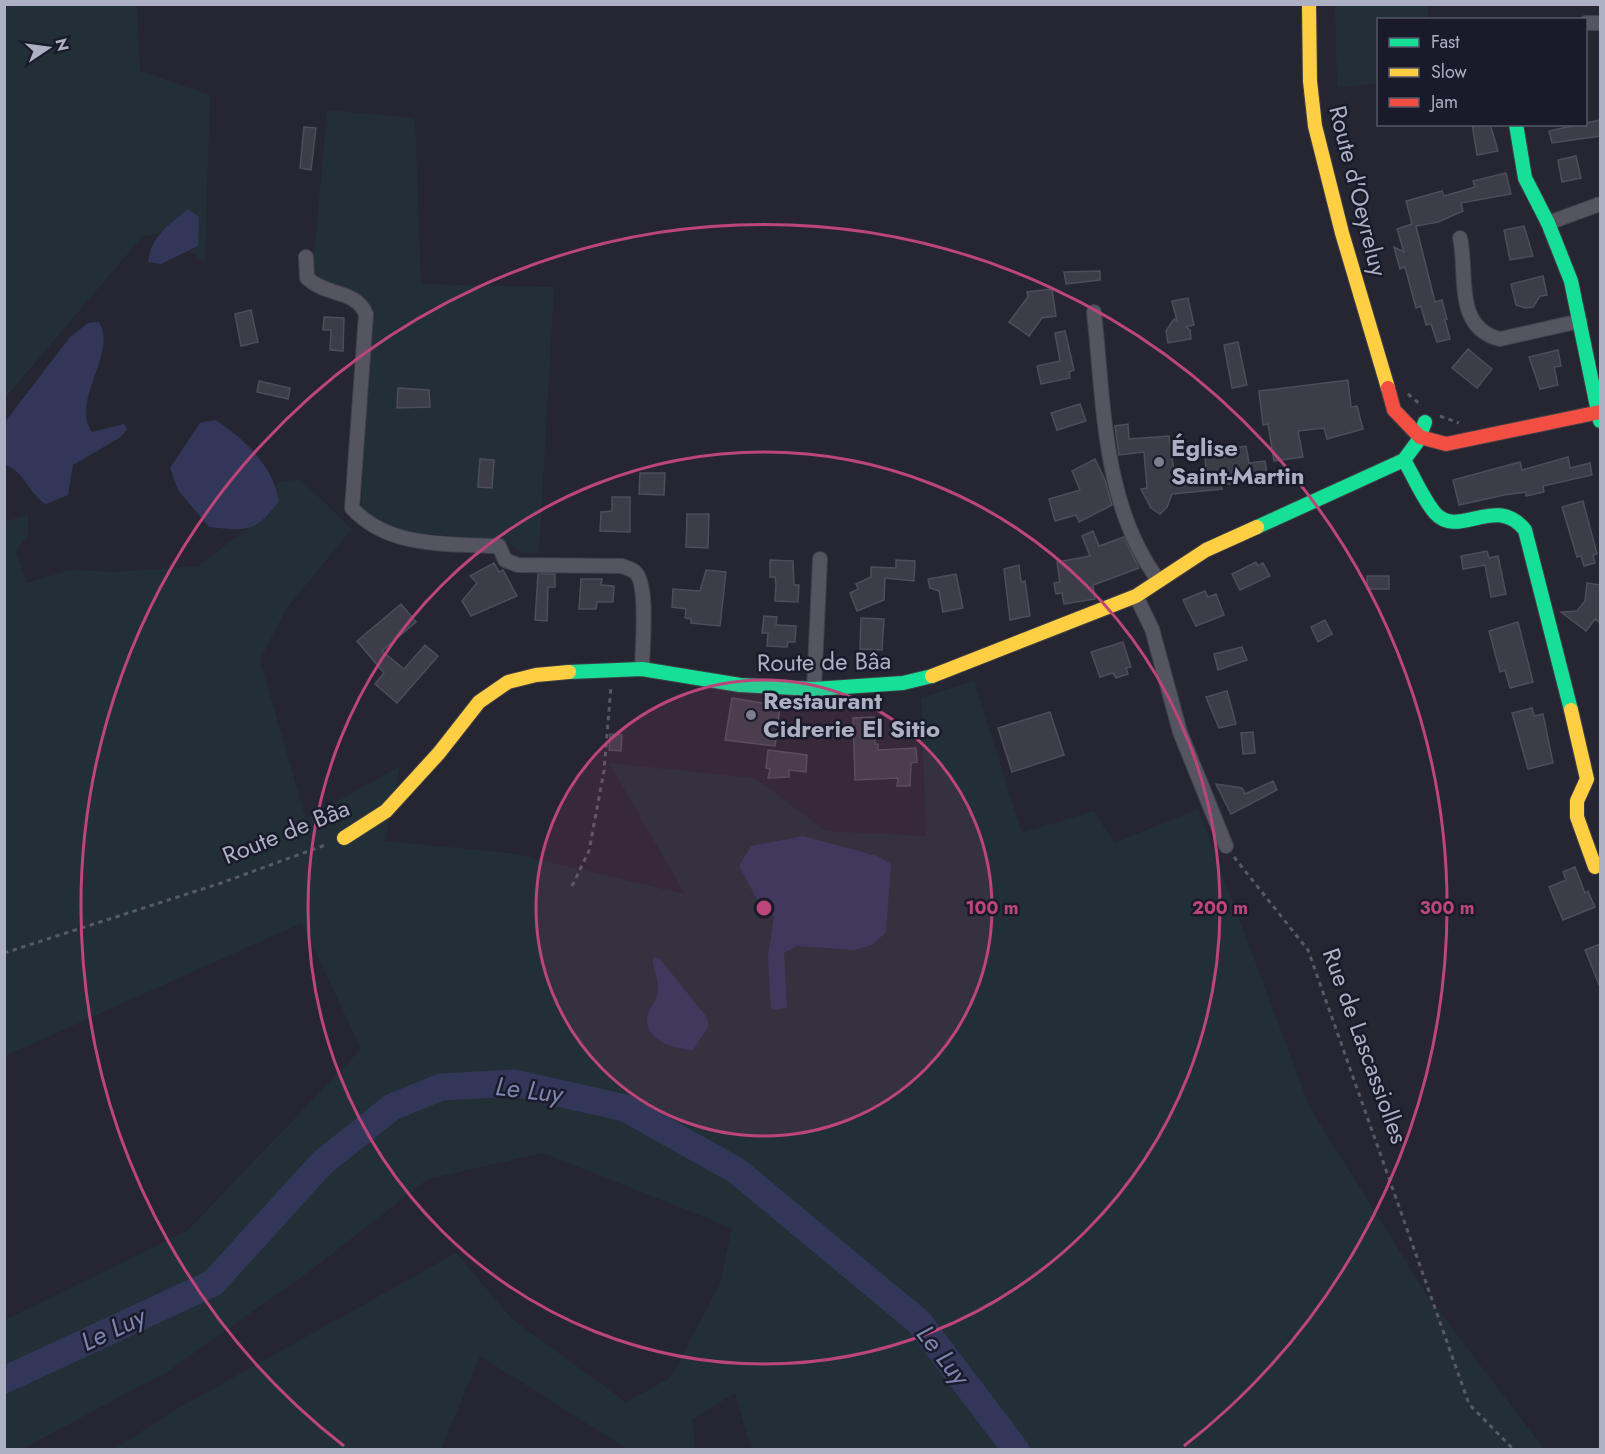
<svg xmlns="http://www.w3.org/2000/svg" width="1605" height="1454" viewBox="0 0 1605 1454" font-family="Jost,sans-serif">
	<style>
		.green { fill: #232f37 }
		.water { fill: #323759 }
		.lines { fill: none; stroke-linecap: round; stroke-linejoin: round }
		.river { stroke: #323759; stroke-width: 27 }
		.building { fill: #3c3d47; stroke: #4c4e59; stroke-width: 1.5 }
		.street-casing { stroke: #3f4048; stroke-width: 16 }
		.fast-casing { stroke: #3f4048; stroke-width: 16 }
		.slow-casing { stroke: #3f4048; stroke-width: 16 }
		.jam-casing { stroke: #3f4048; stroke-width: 16 }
		.path { stroke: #575a63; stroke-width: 3; stroke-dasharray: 4.5 4.5; stroke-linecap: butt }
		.street { stroke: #54555f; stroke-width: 14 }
		.fast { stroke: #16e098; stroke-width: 14 }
		.slow { stroke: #ffcf43; stroke-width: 14 }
		.jam { stroke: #f24e42; stroke-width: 14 }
		.ring { fill: none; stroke: #bc457a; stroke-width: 3 }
		.poi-dot { fill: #7d7f90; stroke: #191b2b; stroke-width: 2 }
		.labels { text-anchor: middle; stroke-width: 5; stroke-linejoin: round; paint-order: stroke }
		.street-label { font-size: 24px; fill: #adafc3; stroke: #191b2b }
		.poi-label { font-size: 24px; font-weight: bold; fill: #adafc3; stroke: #191b2b; text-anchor: start }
		.water-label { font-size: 26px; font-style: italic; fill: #7d84b0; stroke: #191b2b }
		.centre { fill: #bc457a; stroke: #191b2b; stroke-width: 3 }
		.ring-label { font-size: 18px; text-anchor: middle; font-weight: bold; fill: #bc457a; stroke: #191b2b; stroke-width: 5; stroke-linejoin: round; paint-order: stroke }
	</style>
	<rect width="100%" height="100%" fill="#252631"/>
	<!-- green -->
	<path class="green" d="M5,5H137L140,71L210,95L205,262L190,252L198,246L188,209L159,233L142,237L5,398Z
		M1335,5H1427L1429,19L1378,20V83L1337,88Z
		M327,110L415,118L421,284L554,287L539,553H522L507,541L408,532L361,511L371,307L360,295L325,283L313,268Z
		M300,479L352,529L286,609L260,660L306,819L400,766L385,841L511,853L685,894L609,763L755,778L826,831L926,836L921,698L974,681L1022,833L1094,811L1114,843L1198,809L1310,1108L1427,1295L1544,1449H751L735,1393L692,1420L696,1449H627L480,1356L441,1449H114L175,1410L456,1253L513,1320L626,1402L670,1378L720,1284L732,1228L543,1153L428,1179L311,1270L167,1372L22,1449L5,1450V1320L188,1230L361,1049L302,923L5,1056V522L28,514V534L16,552L27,583L70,570L115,572L198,566L244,531L268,517L279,500L277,483Z"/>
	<!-- water -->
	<path class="water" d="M188,209L199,217L198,246L161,264L148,262C151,236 169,225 188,209Z
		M99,322C118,353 70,401 92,432L124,424L127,429L121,437L73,465L68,495L46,504C29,495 25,471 5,465V422L70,337L88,323Z
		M215,420C243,437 274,467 279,501C256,533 246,531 209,527L178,490L170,468L200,423Z
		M803,836L877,856L891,864L886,932L872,945L854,950L796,946L784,953L787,1007L778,1010L771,1008L768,956L774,917L755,896L739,866L751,846Z
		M653,957L659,958L706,1016L709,1026L693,1050C673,1049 639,1039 649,1011C652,1004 658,997 658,990C659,978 652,968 653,957Z"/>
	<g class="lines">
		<!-- river -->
		<path class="river" d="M4,1380L213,1283L322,1163L392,1107L441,1087L514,1083L625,1108L737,1171L919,1322L1016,1450"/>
	</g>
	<!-- building -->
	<path class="building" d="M1600,120V136L1552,143L1549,131Z
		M1472,124H1490L1498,151L1477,155Z
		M304,127L316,128L311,170L300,168Z
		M1576,156L1581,178L1562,182L1558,160Z
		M1506,173L1511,194L1461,203L1463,211L1438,222L1416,226L1435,302L1442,300L1447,319L1445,320L1450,339L1437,342L1431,324L1426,325L1421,306L1416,308L1405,267L1400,269L1394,247L1404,252L1397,229L1412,224L1406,201L1442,191L1444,196L1475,187L1473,181Z
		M1524,226L1533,256L1510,260L1504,230Z
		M1100,271V280L1066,284L1064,272Z
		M1543,276L1547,295L1540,296L1533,307L1525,308L1516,305L1511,284Z
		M1052,289L1056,316L1042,318L1029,336L1009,322L1028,297L1027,292Z
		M1188,298L1194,325L1186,327L1190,330L1191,339L1168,343L1166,331L1174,319L1177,321L1172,301Z
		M251,310L258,342L241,346L235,314Z
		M324,317L344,318L343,351L330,350L331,330H323Z
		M1065,331L1074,370L1069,372L1070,378L1041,384L1037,366L1060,361L1055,333Z
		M1238,342L1247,385L1232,388L1224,345Z
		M1468,349L1492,369L1477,388L1452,368Z
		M1558,350L1561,366L1554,367L1558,385L1540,389L1529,357Z
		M1348,380L1351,407L1357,406L1363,429L1327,439L1324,428L1298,431L1303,457L1274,461L1268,424L1263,425L1259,391Z
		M259,381L290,388L288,399L257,392Z
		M398,388L429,390L430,407L397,408Z
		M1080,404L1086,421L1057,430L1051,413Z
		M1128,424L1129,439L1169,436L1175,477L1206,475L1205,453L1246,446L1249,463L1265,461L1267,474L1252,477V481L1221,485L1222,489L1172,494L1167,507L1160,514L1151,508L1141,489L1147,488L1144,452L1119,455L1115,426Z
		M1568,457L1570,468L1590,463L1592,475L1543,486L1544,492L1526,496V492L1504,495L1459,505L1453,480L1520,462L1522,470Z
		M480,459L494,460L492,488L478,487Z
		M1095,459L1105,480L1112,505L1079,522L1076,515L1055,521L1049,499L1080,490L1072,471Z
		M640,473H665L664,495L639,494Z
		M612,497H630V532L600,531L601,512L612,511Z
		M1583,501L1597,554L1593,555L1595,563L1584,566L1581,556L1577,557L1562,507Z
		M687,514H709L708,548L686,547Z
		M1093,531L1099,546L1124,537L1139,568L1093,585L1095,599L1064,604L1062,593L1056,594L1054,583L1060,582L1057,562L1090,556L1082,536Z
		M1487,551L1489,558L1498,556L1506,594L1491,597L1485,565L1463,569L1461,556Z
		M770,560L793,561L794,585H799L798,602L775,601L776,585L775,577H770Z
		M896,560L915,561L914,581L885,578L884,600L857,611L850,593L858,589L856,584L871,577V567L896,568Z
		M1256,562L1258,566L1263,563L1270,576L1240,590L1232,574Z
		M494,563L499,572L503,570L517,596L471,616L462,601L477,583L470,576Z
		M1019,565L1021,582L1025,581L1030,616L1010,620L1004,569Z
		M706,570L726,572L720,626L691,623V619L685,618L686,609L672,607L673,589L700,591Z
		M538,574H555V587H548L547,621L535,620Z
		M956,574L963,608L943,612L939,591L930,588L928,579Z
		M1367,576H1389V589H1367Z
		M581,579H602L601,585L614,586L613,602H597L596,609H579Z
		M1587,583L1600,585V623L1595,619L1586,631L1561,612L1577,611L1585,601Z
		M1205,591L1208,597L1216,594L1224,615L1196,626L1183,600Z
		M401,604L416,622L382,651L404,669L425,645L438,656L397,703L375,684L384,673L357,641Z
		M764,616L777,617L776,625L796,626L795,642H788L787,647L767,646L768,633H762Z
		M861,618L884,619L882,650L860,649Z
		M1325,620L1332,634L1318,642L1311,627Z
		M1518,622L1533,682L1510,688L1505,670L1500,672L1489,631Z
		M1123,642L1131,667L1126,668L1128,674L1116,678L1113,673L1100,677L1091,652Z
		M1242,647L1247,660L1218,670L1214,654Z
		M1227,691L1236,724L1219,728L1206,697Z
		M732,698L780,706L775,746L725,740Z
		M1532,708L1534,716L1543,714L1553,763L1528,769L1512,713Z
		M1050,712L1064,755L1012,772L998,728Z
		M874,717L875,744H878V750L916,748L917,762L911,763L910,786H897L898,778L855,780L853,718Z
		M1253,732L1255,753L1243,754L1241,733Z
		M610,734L622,735L621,751L609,750Z
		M768,750L807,755L806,772L789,770V777L768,778L770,769L766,768Z
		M1273,781L1277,790L1231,814L1216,784L1242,788L1245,794Z
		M1575,867L1585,893L1588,891L1595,907L1563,920L1549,887L1566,880L1563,872Z
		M1600,944V987L1585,950Z"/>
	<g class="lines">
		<!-- street casing -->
		<g class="street-casing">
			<path id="street" d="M1586,23H1600
				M1548,223L1600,204
				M1460,238C1468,272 1453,328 1500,339L1580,321
				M306,257L307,278C328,297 355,289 366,314L352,508C388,548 448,544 499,546L505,560L518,565L622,566C626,568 632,569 635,572C649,584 642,650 642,669
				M1094,312C1104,401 1102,506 1159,581
				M1136,596L1152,629L1180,732L1226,846
				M814,689L820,559"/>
		</g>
		<!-- fast casing -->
		<g class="fast-casing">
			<path id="fast" d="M1516,124L1525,178L1548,223L1571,281L1600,421
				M1404,460C1414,477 1423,499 1435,513C1459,540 1495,493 1525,530L1571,710
				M1257,527L1404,460L1418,441L1425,422
				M569,672L642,669L740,685L814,689L903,683L932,676"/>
		</g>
		<!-- slow casing -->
		<g class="slow-casing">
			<path id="slow" d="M1309,4L1310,81L1315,126L1342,233L1388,388
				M932,676L1136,596L1206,550L1257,527
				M1571,710L1587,779L1577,801V817L1595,867
				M344,838L386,811L439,753L479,702L508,682L536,675L569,672"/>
		</g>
		<!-- jam casing -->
		<g class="jam-casing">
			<path id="jam" d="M1388,388L1394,410L1420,437L1446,444L1600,412"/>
		</g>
		<!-- path -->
		<path class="path" d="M1408,394L1421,405
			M1440,416L1459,423
			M1234,857L1308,950L1469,1404L1514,1450
			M572,886L589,851L604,771L611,686
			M4,953L221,883L328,844"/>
		<!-- street -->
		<use href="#street" class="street"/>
		<!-- fast -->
		<use href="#fast" class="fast"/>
		<!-- slow -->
		<use href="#slow" class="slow"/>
		<!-- jam -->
		<use href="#jam" class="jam"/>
	</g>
	<!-- distance rings -->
	<circle cx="764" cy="908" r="228" fill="#bc457a" fill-opacity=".12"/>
	<g class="ring">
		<circle cx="764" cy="908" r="228"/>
		<circle cx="764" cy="908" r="456"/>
		<path d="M344 1446A683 683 0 1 1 1184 1446"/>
	</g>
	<!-- markers -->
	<g class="poi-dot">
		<circle cx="1159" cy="462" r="6"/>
		<circle cx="751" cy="715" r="6"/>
	</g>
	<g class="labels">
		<!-- street labels -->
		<g class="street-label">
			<text transform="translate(1358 191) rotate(76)" y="8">Route d'Oeyreluy</text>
			<text transform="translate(824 662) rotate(-1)" y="8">Route de Bâa</text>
			<text transform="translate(286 832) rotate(-22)" y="8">Route de Bâa</text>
			<text transform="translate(1365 1046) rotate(70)" y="8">Rue de Lascassiolles</text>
		</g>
		<!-- poi labels -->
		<g class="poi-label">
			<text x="1171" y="456">Église<tspan x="1171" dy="28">Saint-Martin</tspan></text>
			<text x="763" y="709">Restaurant<tspan x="763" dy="28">Cidrerie El Sitio</tspan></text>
		</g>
		<!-- water labels -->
		<g class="water-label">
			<text transform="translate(529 1090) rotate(7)" y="9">Le Luy</text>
			<text transform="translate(113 1329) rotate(-25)" y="9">Le Luy</text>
			<text transform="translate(943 1355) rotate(52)" y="9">Le Luy</text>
		</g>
	</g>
	<circle cx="764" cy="908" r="9" class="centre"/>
	<g class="ring-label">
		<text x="992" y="914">100 m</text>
		<text x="1220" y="914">200 m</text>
		<text x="1447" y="914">300 m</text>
	</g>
	<!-- border -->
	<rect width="1605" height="1454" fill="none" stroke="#adafc3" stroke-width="12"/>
	<!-- legend -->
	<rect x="1377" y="18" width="210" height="108" fill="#191b2b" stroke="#545668" stroke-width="1.5"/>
	<rect x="1389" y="38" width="30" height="9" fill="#16e098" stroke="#545668" stroke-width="1.5"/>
	<text x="1431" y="48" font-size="18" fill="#adafc3">Fast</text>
	<rect x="1389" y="68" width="30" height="9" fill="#ffcf43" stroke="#545668" stroke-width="1.5"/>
	<text x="1431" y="78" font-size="18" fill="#adafc3">Slow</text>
	<rect x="1389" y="98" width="30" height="9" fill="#f24e42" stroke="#545668" stroke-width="1.5"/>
	<text x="1431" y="108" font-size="18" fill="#adafc3">Jam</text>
	<!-- north arrow -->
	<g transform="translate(48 48) rotate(77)" stroke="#191b2b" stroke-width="4.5" paint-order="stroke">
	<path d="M0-4.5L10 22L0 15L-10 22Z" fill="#adafc3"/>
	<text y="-9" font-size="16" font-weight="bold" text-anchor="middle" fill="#adafc3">N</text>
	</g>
</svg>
